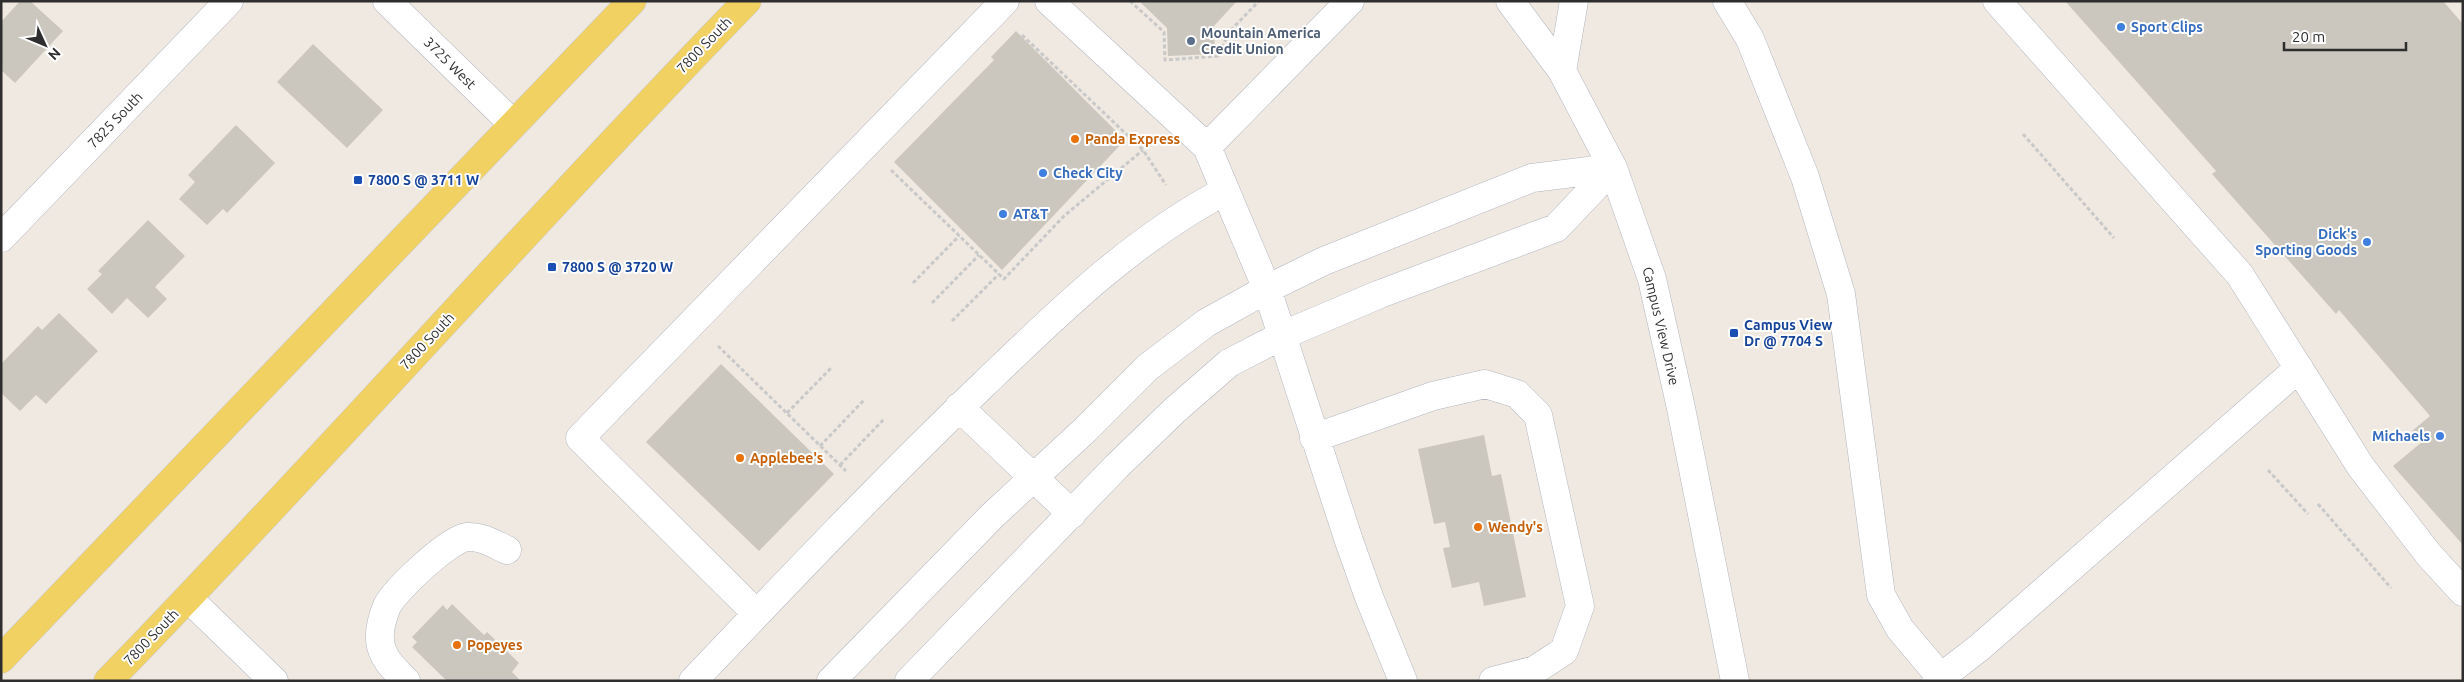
<svg xmlns="http://www.w3.org/2000/svg" width="2464" height="682" viewBox="0 0 2464 682" font-family="Ubuntu,sans-serif">
	<style>
		.building { fill: #cbc7bf }
		.lines { fill: none; stroke-linecap: round; stroke-linejoin: round }
		.minor-casing { stroke: #b4b7c1; stroke-width: 29 }
		.major-casing { stroke: #c9c9c9; stroke-width: 29 }
		.path { stroke: #c9c9c9; stroke-width: 3; stroke-dasharray: 4 2.5; stroke-linecap: butt }
		.minor { stroke: #fff; stroke-width: 28 }
		.major { stroke: #f2d163; stroke-width: 28 }
		.shop-dot { fill: #3f7fe0; stroke: #fff; stroke-width: 2 }
		.service-dot { fill: #5c6f8a; stroke: #fff; stroke-width: 2 }
		.food-dot { fill: #e8710a; stroke: #fff; stroke-width: 2 }
		.transit-dot { fill: #1a4fb4; stroke: #fff; stroke-width: 2 }
		.labels { text-anchor: middle; stroke-width: 4; stroke-linejoin: round; paint-order: stroke }
		.shop-label { font-size: 14px; font-weight: bold; fill: #366cbe; stroke: #fff; text-anchor: start }
		.service-label { font-size: 14px; font-weight: bold; fill: #4e5e75; stroke: #fff; text-anchor: start }
		.street-label { font-size: 14px; fill: #2e2e2e; stroke: #fff }
		.food-label { font-size: 14px; font-weight: bold; fill: #c56008; stroke: #fff; text-anchor: start }
		.transit-label { font-size: 14px; font-weight: bold; fill: #164399; stroke: #fff; text-anchor: start }
	</style>
	<rect width="100%" height="100%" fill="#efe9e1"/>
	<!-- building -->
	<path class="building" d="M20,1H30L63,31L15,83L1,70V22Z
		M1139,1H1237L1214,26L1215,54L1168,56L1167,28Z
		M2065,1H2443L2463,24V545L2393,466L2422,442L2412,431L2430,416L2339,310L2336,314L2212,174L2216,171Z
		M1016,31L1125,140L1002,270L894,162L994,60L991,57Z
		M313,44L383,110L347,148L277,82Z
		M236,125L275,163L227,213L223,209L207,225L179,199L195,182L188,175Z
		M148,220L185,256L155,287L167,299L148,318L127,298L112,314L87,289L102,274L98,271Z
		M59,313L98,351L46,404L36,395L20,411L1,393V364L38,326L42,330Z
		M721,364L834,474L759,551L646,442Z
		M1484,435L1492,476L1501,474L1526,597L1484,606L1479,582L1452,588L1443,548L1450,547L1445,522L1434,524L1418,449Z
		M452,604L484,635L487,632L519,663L512,672L521,681H447L412,647L417,642L412,637L443,605L447,610Z"/>
	<g class="lines">
		<!-- minor casing -->
		<g class="minor-casing">
			<path id="minor" d="M387,1L513,124
				M1049,1L1207,147L1267,289L1349,541L1369,597L1403,681
				M1510,1L1562,71L1613,168L1652,279L1681,408L1735,681
				M1727,1L1750,39L1805,177L1841,294L1881,595L1900,629L1944,681
				M1997,1L2240,275L2361,467L2429,555L2463,592
				M1562,71L1574,1
				M1207,147L1350,1
				M1,238L229,1
				M959,407L1072,514
				M1314,438L1433,396L1485,384L1517,394L1538,415L1580,606L1564,651L1535,670L1493,681
				M188,598L274,681
				M757,614L580,438L1005,1
				M406,681C394,669 381,657 380,640C379,630 383,616 387,606C395,590 449,539 467,537C482,536 494,544 507,550
				M693,681C789,580 884,480 984,384C1060,311 1132,240 1225,191
				M831,681L993,515L1085,430L1148,367L1206,323L1267,289L1324,261L1532,178L1613,168
				M909,681L1117,466L1175,410L1229,363L1281,336L1380,294L1556,228L1613,168
				M1936,681L1980,647L2299,368"/>
		</g>
		<!-- major casing -->
		<g class="major-casing">
			<path id="major" d="M1,659L632,1
				M108,681C325,458 530,224 747,1"/>
		</g>
		<!-- path -->
		<path class="path" d="M1130,1L1164,32L1165,60L1218,56L1229,32L1259,1
			M1022,35L1143,150L1166,185
			M2023,134L2114,238
			M891,170L1004,279L1064,216L1143,150
			M913,283L959,236
			M932,303L979,255
			M952,321L999,274
			M718,346L846,471
			M787,413L832,367
			M820,446L865,399
			M840,465L885,418
			M2268,470L2308,514
			M2318,504L2391,588"/>
		<!-- minor -->
		<use href="#minor" class="minor"/>
		<!-- major -->
		<use href="#major" class="major"/>
	</g>
	<!-- markers -->
	<g class="shop-dot">
		<circle cx="2121" cy="27" r="5"/>
		<circle cx="1043" cy="173" r="5"/>
		<circle cx="1003" cy="214" r="5"/>
		<circle cx="2367" cy="242" r="5"/>
		<circle cx="2440" cy="436" r="5"/>
	</g>
	<circle class="service-dot" cx="1191" cy="41" r="5"/>
	<g class="food-dot">
		<circle cx="1075" cy="139" r="5"/>
		<circle cx="740" cy="458" r="5"/>
		<circle cx="1478" cy="527" r="5"/>
		<circle cx="457" cy="645" r="5"/>
	</g>
	<g class="transit-dot">
		<rect x="353" y="175" width="10" height="10" rx="2.5"/>
		<rect x="547" y="262" width="10" height="10" rx="2.5"/>
		<rect x="1729" y="328" width="10" height="10" rx="2.5"/>
	</g>
	<g class="labels">
		<!-- shop labels -->
		<g class="shop-label">
			<text x="2131" y="32">Sport Clips</text>
			<text x="1053" y="178">Check City</text>
			<text x="1013" y="219">AT&amp;T</text>
			<text x="2357" y="239" text-anchor="end">Dick's<tspan x="2357" dy="16">Sporting Goods</tspan></text>
			<text x="2430" y="441" text-anchor="end">Michaels</text>
		</g>
		<!-- service labels -->
		<g class="service-label">
			<text x="1201" y="38">Mountain America<tspan x="1201" dy="16">Credit Union</tspan></text>
		</g>
		<!-- street labels -->
		<g class="street-label">
			<text transform="translate(704 45) rotate(-46)" y="5">7800 South</text>
			<text transform="translate(450 63) rotate(45)" y="5">3725 West</text>
			<text transform="translate(115 120) rotate(-46)" y="5">7825 South</text>
			<text transform="translate(1661 326) rotate(77)" y="5">Campus View Drive</text>
			<text transform="translate(427 341) rotate(-47)" y="5">7800 South</text>
			<text transform="translate(151 637) rotate(-46)" y="5">7800 South</text>
		</g>
		<!-- food labels -->
		<g class="food-label">
			<text x="1085" y="144">Panda Express</text>
			<text x="750" y="463">Applebee's</text>
			<text x="1488" y="532">Wendy's</text>
			<text x="467" y="650">Popeyes</text>
		</g>
		<!-- transit labels -->
		<g class="transit-label">
			<text x="368" y="185">7800 S @ 3711 W</text>
			<text x="562" y="272">7800 S @ 3720 W</text>
			<text x="1744" y="330">Campus View<tspan x="1744" dy="16">Dr @ 7704 S</tspan></text>
		</g>
	</g>
	<!-- border -->
	<rect width="2464" height="682" fill="none" stroke="#2e2e2e" stroke-width="5"/>
	<!-- north arrow -->
	<g transform="translate(45 45) rotate(134)" stroke="#ffffff" stroke-width="4" paint-order="stroke">
	<path d="M0-4L9 19L0 12L-9 19Z" fill="#2e2e2e"/>
	<text y="-8" font-size="14" font-weight="bold" text-anchor="middle" fill="#2e2e2e">N</text>
	</g>
	<!-- scale -->
	<path d="M2284 42v8h122v-8" fill="none" stroke="#2e2e2e" stroke-width="2.5"/>
	<text x="2292" y="42" font-size="15" fill="#2e2e2e" stroke="#ffffff" stroke-width="4" paint-order="stroke">20 m</text>
</svg>
